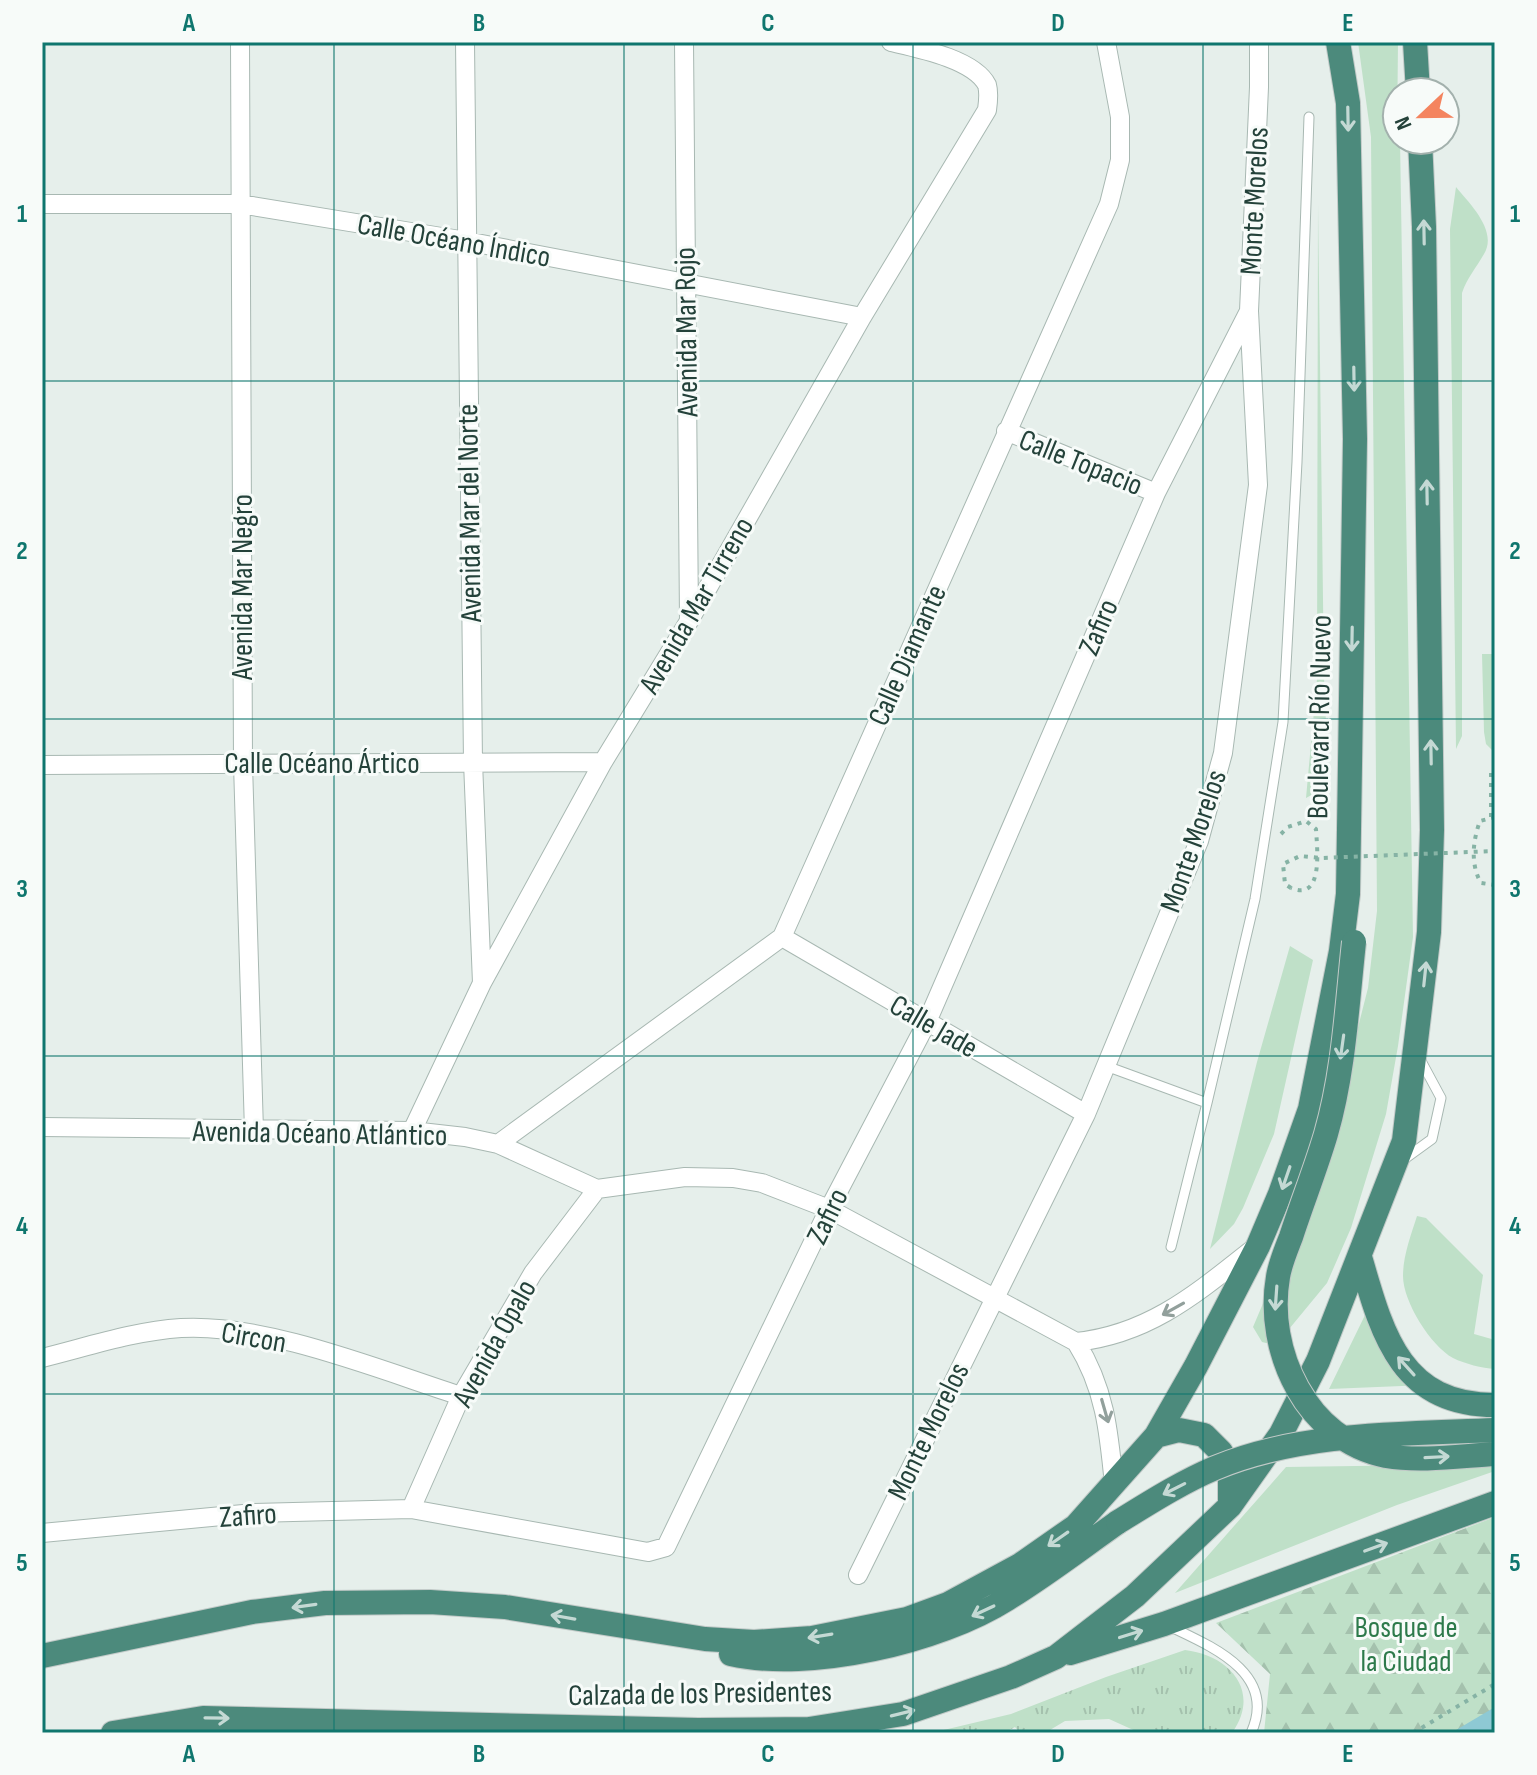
<svg xmlns="http://www.w3.org/2000/svg" width="1537" height="1775" viewBox="0 0 1537 1775" font-family="'Sofia Sans Condensed',sans-serif">
	<style>
		.grass { fill: #bfe0c8 }
		.forest { fill: url(#forest-firs) }
		.park { fill: url(#park-tufts) }
		.water { fill: #8ec9d4 }
		.lines { fill: none; stroke-linecap: round; stroke-linejoin: round }
		.service-casing { stroke: #a8b8b2; stroke-width: 11 }
		.minor-casing { stroke: #a8b8b2; stroke-width: 20 }
		.trunk-casing { stroke: #c2cac8; stroke-width: 26 }
		.path { stroke: #86b3a5; stroke-width: 4; stroke-dasharray: 4 6; stroke-linecap: butt }
		.service { stroke: #fff; stroke-width: 9 }
		.minor { stroke: #fff; stroke-width: 18 }
		.trunk { stroke: #4c8a7c; stroke-width: 24 }
		.trunk-bridge-casing { stroke: #c2cac8; stroke-width: 26; stroke-linecap: butt }
		.path-bridge { stroke: #86b3a5; stroke-width: 4; stroke-dasharray: 4 6; stroke-linecap: butt }
		.trunk-bridge { stroke: #4c8a7c; stroke-width: 24 }
		.oneway { stroke: #c4d9d4 }
		.oneway2 { stroke: #92a09c }
		.grid { fill: none; stroke: #0f766e; stroke-width: 2; stroke-opacity: 0.55 }
		.labels { text-anchor: middle; stroke-width: 6; stroke-linejoin: round; paint-order: stroke }
		.street-label { font-size: 30px; fill: #24423a; stroke: #f7fbf9 }
		.park-label { font-size: 30px; fill: #2d7a4b; stroke: #f7fbf9 }
		.neatline { fill: none; stroke: #0f766e; stroke-width: 3 }
		.grid-label { font-size: 26px; text-anchor: middle; font-weight: bold; fill: #0f766e }
	</style>
	<defs>
		<pattern id="forest-firs" width="22" height="20" patternUnits="userSpaceOnUse" patternTransform="scale(2)"><rect width="22" height="20" fill="#bfe0c8"/><path d="M5 1l3.5 6h-7zM16 11l3.5 6h-7z" fill="#a4c1ad"/></pattern>
		<pattern id="park-tufts" width="24" height="20" patternUnits="userSpaceOnUse" patternTransform="scale(2)"><rect width="24" height="20" fill="#bfe0c8"/><path d="M3 7l-1-3M5 7V3M7 7l1-3M15 17l-1-3M17 17v-4M19 17l1-3" fill="none" stroke="#a4c1ad"/></pattern>
	</defs>
	<rect width="100%" height="100%" fill="#e6efeb"/>
	<!-- grass -->
	<path class="grass" d="M1358,42H1398L1397,140H1400L1413,937L1398,1046L1386,1114L1351,1228L1327,1283L1280,1340L1270,1344L1262,1342L1253,1327L1325,1157L1368,988L1377,911L1371,137Z
		M1456,187C1470,204 1498,231 1484,254C1476,268 1467,278 1462,293V736L1456,749L1450,229Z
		M1318,204L1324,678L1328,769L1319,791L1306,798L1317,679Z
		M1482,654H1495V753L1486,744L1484,732Z
		M1290,946L1313,960L1274,1134L1243,1208L1234,1224L1210,1249L1257,1062Z
		M1417,1216L1426,1218L1483,1275L1474,1334L1495,1340V1369C1482,1368 1465,1364 1453,1358C1431,1346 1403,1302 1403,1276C1403,1256 1411,1235 1417,1216Z
		M1368,1309L1426,1385L1329,1389Z
		M1495,1464V1471L1397,1505L1175,1593L1286,1467Z"/>
	<!-- forest -->
	<path class="forest" d="M1495,1517V1733H1264L1270,1674L1216,1623Z"/>
	<!-- park -->
	<path class="park" d="M1185,1650C1229,1655 1262,1691 1232,1733H1140L1109,1719L1065,1721L1045,1733H1020L1015,1727L1004,1733H931L1011,1714L1106,1677Z"/>
	<!-- water -->
	<path class="water" d="M1495,1707V1733H1451Z"/>
	<g class="lines">
		<!-- service casing -->
		<g class="service-casing">
			<path id="service" d="M1106,1066L1207,1103L1171,1247
				M1207,1103L1255,899L1283,722L1297,462L1309,117
				M1403,1160L1432,1139L1441,1098L1420,1059
				M1171,1627C1213,1647 1278,1674 1251,1733"/>
		</g>
		<!-- minor casing -->
		<g class="minor-casing">
			<path id="minor" d="M240,42L243,764L254,1131
				M465,42L473,762L482,983
				M684,42L689,619
				M42,204H240L466,241L862,317
				M1006,431L1156,493
				M42,765L603,762
				M782,937L1086,1114
				M42,1127L412,1131L465,1137L498,1144L597,1189L685,1177L733,1178L762,1183L829,1209L1076,1342C1105,1388 1109,1432 1114,1485
				M412,1131L482,983L603,762L689,621L862,317L987,110C988,103 989,92 987,85C974,59 917,48 891,42
				M498,1144L782,937L1109,204L1120,160V117L1106,42
				M1076,1342C1150,1334 1197,1293 1254,1248
				M42,1358C87,1347 134,1331 181,1328C265,1323 380,1370 461,1396
				M411,1509L461,1396L533,1273L597,1189
				M42,1533L254,1513L411,1509L648,1552L666,1547L829,1209L927,1022L1156,493L1249,311
				M858,1575L1086,1114L1199,841L1223,753L1258,485L1249,311L1259,87V42"/>
		</g>
		<!-- trunk casing -->
		<g class="trunk-casing">
			<path id="trunk" d="M1415,42L1418,92
				M1360,1257C1382,1333 1400,1405 1495,1405
				M1156,1436L1179,1430L1204,1435L1221,1452L1230,1472V1506
				M1070,1653L1164,1624L1495,1503
				M731,1654C810,1672 939,1642 1007,1599C1045,1576 1081,1548 1118,1522
				M42,1656L252,1612L325,1603L430,1602L505,1607L705,1639L754,1642L812,1638L907,1619L948,1604L1020,1565L1076,1526L1156,1436L1196,1366L1258,1246L1280,1194L1310,1109L1341,951L1348,894L1355,439L1348,103L1338,42
				M113,1733L203,1718L698,1730L809,1729L903,1714L1011,1677L1056,1657L1135,1596L1230,1506L1281,1434L1318,1361L1404,1141L1429,932L1432,830L1424,227L1420,140"/>
		</g>
		<!-- path -->
		<path class="path" d="M1491,817V769
			M1495,817L1480,821C1473,840 1470,864 1481,883L1495,885
			M1281,834L1288,827L1306,821L1316,829C1317,848 1324,902 1291,888
			M1413,1733L1495,1684"/>
		<!-- service -->
		<use href="#service" class="service"/>
		<!-- minor -->
		<use href="#minor" class="minor"/>
		<!-- trunk -->
		<use href="#trunk" class="trunk"/>
		<!-- trunk-bridge casing -->
		<g class="trunk-bridge-casing">
			<path id="trunk-bridge" d="M1354,942C1347,1006 1344,1072 1326,1134C1316,1168 1302,1203 1291,1237C1286,1250 1280,1264 1278,1277C1265,1351 1307,1440 1386,1456C1421,1462 1460,1456 1495,1454
				M1118,1522C1149,1503 1180,1483 1215,1468C1301,1432 1403,1434 1495,1430"/>
		</g>
		<!-- path-bridge -->
		<path class="path-bridge" d="M1291,888L1285,884L1283,864L1300,856L1321,858L1495,851"/>
		<!-- trunk-bridge -->
		<use href="#trunk-bridge" class="trunk-bridge"/>
	</g>
	<!-- one-way arrows -->
	<defs><path id="oneway-shaft" d="M-6 0H5M1.5-3L5.5 0L1.5 3" fill="none" stroke-width="1.6" stroke-linecap="round" stroke-linejoin="round" transform="scale(2)"/></defs>
	<g class="oneway">
		<use href="#oneway-shaft" transform="translate(1348 119) rotate(89)"/>
		<use href="#oneway-shaft" transform="translate(1424 232) rotate(-91)"/>
		<use href="#oneway-shaft" transform="translate(1354 379) rotate(89)"/>
		<use href="#oneway-shaft" transform="translate(1427 492) rotate(-91)"/>
		<use href="#oneway-shaft" transform="translate(1352 639) rotate(91)"/>
		<use href="#oneway-shaft" transform="translate(1431 752) rotate(-91)"/>
		<use href="#oneway-shaft" transform="translate(1425 974) rotate(-84)"/>
		<use href="#oneway-shaft" transform="translate(1342 1047) rotate(98)"/>
		<use href="#oneway-shaft" transform="translate(1286 1178) rotate(109)"/>
		<use href="#oneway-shaft" transform="translate(1276 1298) rotate(94)"/>
		<use href="#oneway-shaft" transform="translate(1406 1366) rotate(-132)"/>
		<use href="#oneway-shaft" transform="translate(1437 1457) rotate(-3)"/>
		<use href="#oneway-shaft" transform="translate(1174 1489) rotate(153)"/>
		<use href="#oneway-shaft" transform="translate(1058 1539) rotate(145)"/>
		<use href="#oneway-shaft" transform="translate(1376 1547) rotate(-20)"/>
		<use href="#oneway-shaft" transform="translate(304 1606) rotate(172)"/>
		<use href="#oneway-shaft" transform="translate(983 1611) rotate(155)"/>
		<use href="#oneway-shaft" transform="translate(563 1617) rotate(-170)"/>
		<use href="#oneway-shaft" transform="translate(1131 1634) rotate(-17)"/>
		<use href="#oneway-shaft" transform="translate(820 1636) rotate(171)"/>
		<use href="#oneway-shaft" transform="translate(903 1713) rotate(-14)"/>
		<use href="#oneway-shaft" transform="translate(217 1718) rotate(1)"/>
	</g>
	<g class="oneway2">
		<use href="#oneway-shaft" transform="translate(1173 1309) rotate(151)"/>
		<use href="#oneway-shaft" transform="translate(1105 1411) rotate(74)"/>
	</g>
	<!-- grid -->
	<path class="grid" d="M334,42V1733M624,42V1733M913,42V1733M1203,42V1733M42,381H1495M42,719H1495M42,1056H1495M42,1394H1495"/>
	<g class="labels">
		<!-- street labels -->
		<g class="street-label">
			<text transform="translate(1254 201) rotate(-87)" y="10">Monte Morelos</text>
			<text transform="translate(454 240) rotate(10)" y="10">Calle Océano Índico</text>
			<text transform="translate(686 332) rotate(-91)" y="10">Avenida Mar Rojo</text>
			<text transform="translate(1081 462) rotate(22)" y="10">Calle Topacio</text>
			<text transform="translate(469 513) rotate(-91)" y="10">Avenida Mar del Norte</text>
			<text transform="translate(242 587) rotate(-90)" y="10">Avenida Mar Negro</text>
			<text transform="translate(696 605) rotate(-60)" y="10">Avenida Mar Tirreno</text>
			<text transform="translate(1098 627) rotate(-67)" y="10">Zafiro</text>
			<text transform="translate(907 655) rotate(-66)" y="10">Calle Diamante</text>
			<text transform="translate(1319 717) rotate(-89)" y="10">Boulevard Río Nuevo</text>
			<text x="322" y="773">Calle Océano Ártico</text>
			<text transform="translate(1193 841) rotate(-71)" y="10">Monte Morelos</text>
			<text transform="translate(934 1026) rotate(30)" y="10">Calle Jade</text>
			<text transform="translate(320 1133) rotate(1)" y="10">Avenida Océano Atlántico</text>
			<text transform="translate(827 1216) rotate(-64)" y="10">Zafiro</text>
			<text transform="translate(254 1337) rotate(10)" y="10">Circon</text>
			<text transform="translate(494 1343) rotate(-61)" y="10">Avenida Ópalo</text>
			<text transform="translate(928 1431) rotate(-64)" y="10">Monte Morelos</text>
			<text transform="translate(248 1515) rotate(-4)" y="10">Zafiro</text>
			<text transform="translate(700 1693) rotate(-1)" y="10">Calzada de los Presidentes</text>
		</g>
		<!-- park labels -->
		<g class="park-label">
			<text x="1406" y="1637">Bosque de<tspan x="1406" dy="34">la Ciudad</tspan></text>
		</g>
	</g>
	<!-- border -->
	<rect width="1537" height="1775" fill="none" stroke="#f7fbf9" stroke-width="88"/>
	<!-- north arrow -->
	<g transform="translate(1421 116) rotate(248)"><circle r="38" fill="#f7fbf9" stroke="#a3b1ad" stroke-width="2"/>
	<path d="M0-6L14 30L0 20L-14 30Z" fill="#f4845f"/>
	<text y="-12" font-size="22" font-weight="bold" text-anchor="middle" fill="#24423a">N</text>
	</g>
	<rect x="44" y="44" width="1449" height="1687" class="neatline"/>
	<g class="grid-label">
		<text x="189" y="31">A</text>
		<text x="479" y="31">B</text>
		<text x="768" y="31">C</text>
		<text x="1058" y="31">D</text>
		<text x="1348" y="31">E</text>
		<text x="22" y="222">1</text>
		<text x="1515" y="222">1</text>
		<text x="22" y="559">2</text>
		<text x="1515" y="559">2</text>
		<text x="22" y="897">3</text>
		<text x="1515" y="897">3</text>
		<text x="22" y="1234">4</text>
		<text x="1515" y="1234">4</text>
		<text x="22" y="1571">5</text>
		<text x="1515" y="1571">5</text>
		<text x="189" y="1762">A</text>
		<text x="479" y="1762">B</text>
		<text x="768" y="1762">C</text>
		<text x="1058" y="1762">D</text>
		<text x="1348" y="1762">E</text>
	</g>
</svg>
